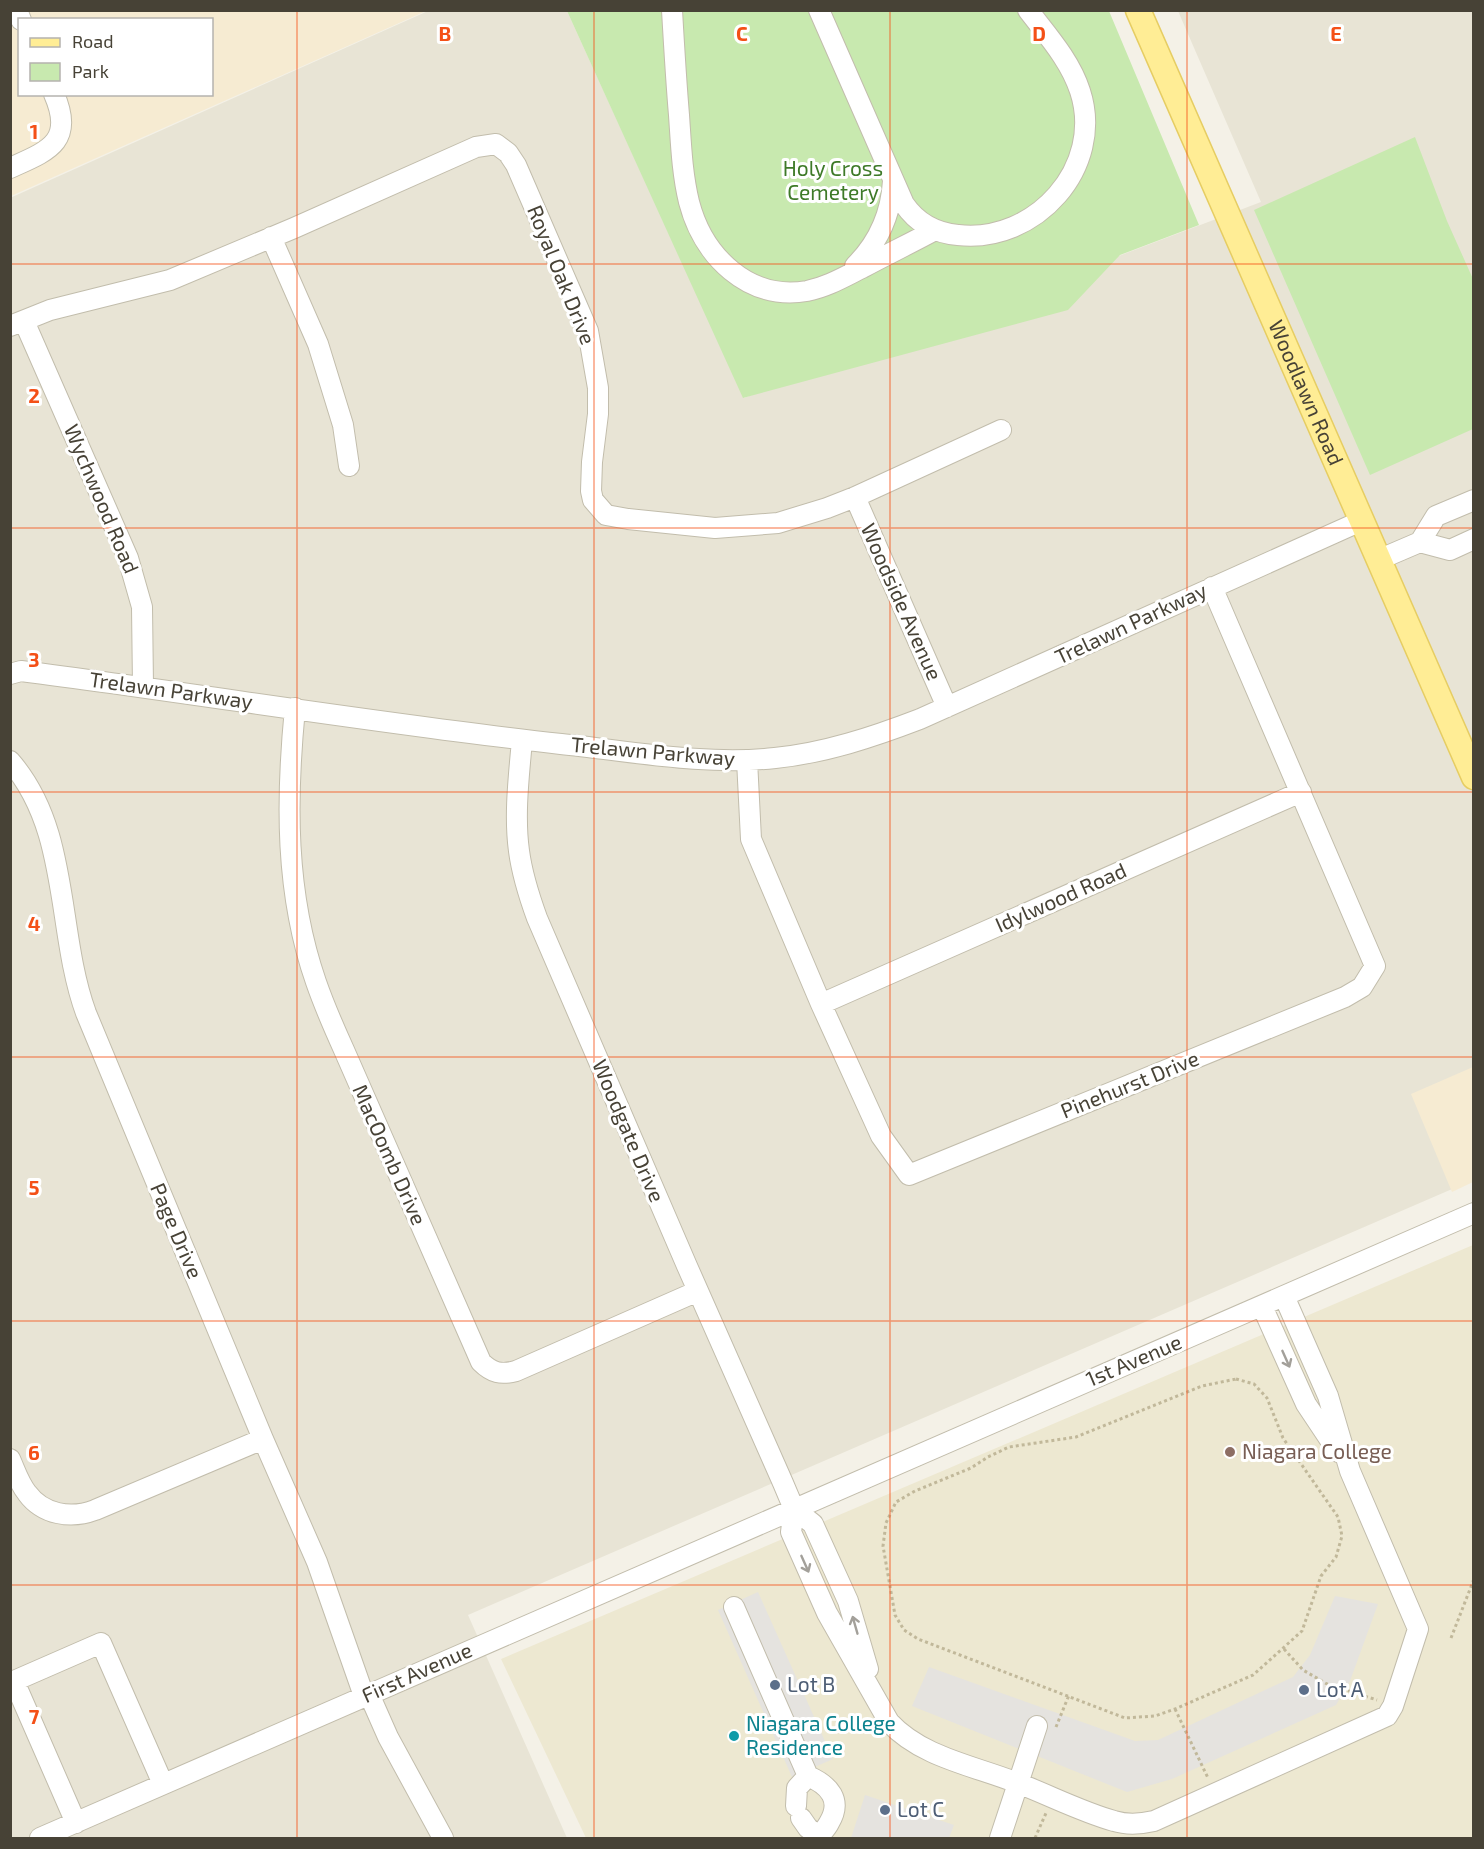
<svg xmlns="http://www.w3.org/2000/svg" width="1484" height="1849" viewBox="0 0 1484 1849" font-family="'Exo 2',sans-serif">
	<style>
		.residential { fill: #e8e4d5 }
		.commercial { fill: #f6ebd2; fill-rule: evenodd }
		.education { fill: #ede8d1 }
		.green { fill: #c8e9af }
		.parking { fill: #e5e3df }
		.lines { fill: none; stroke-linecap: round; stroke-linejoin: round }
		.minor-casing { stroke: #c2bdac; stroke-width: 22 }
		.major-casing { stroke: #e6cd63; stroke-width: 27 }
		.path { stroke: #c1b89a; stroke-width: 3; stroke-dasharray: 3 3; stroke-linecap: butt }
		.minor { stroke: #fff; stroke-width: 20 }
		.major { stroke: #ffed95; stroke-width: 24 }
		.oneway { stroke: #a3a09a }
		.grid { fill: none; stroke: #f45017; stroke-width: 1.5; stroke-opacity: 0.55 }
		.education-dot { fill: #8d6e63; stroke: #fff; stroke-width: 2 }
		.service-dot { fill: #5c6f8a; stroke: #fff; stroke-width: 2 }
		.culture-dot { fill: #0f9aa8; stroke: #fff; stroke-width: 2 }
		.labels { text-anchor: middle; stroke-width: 6; stroke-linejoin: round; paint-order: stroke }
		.park-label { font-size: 21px; fill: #3e7a28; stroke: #fff }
		.street-label { font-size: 21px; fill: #474236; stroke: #fff }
		.education-label { font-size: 21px; fill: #785e54; stroke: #fff; text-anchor: start }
		.service-label { font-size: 21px; fill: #4e5e75; stroke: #fff; text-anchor: start }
		.culture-label { font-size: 21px; fill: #0d838f; stroke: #fff; text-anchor: start }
		.grid-label { font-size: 20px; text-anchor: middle; font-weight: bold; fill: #f45017; stroke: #fff; stroke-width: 6; stroke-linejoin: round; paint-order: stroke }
	</style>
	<rect width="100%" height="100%" fill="#f4f1e7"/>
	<!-- residential -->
	<path class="residential" d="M428,11H567L744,398L1261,202L1178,11H1473V1180L468,1615L567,1838H11L10,198Z"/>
	<!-- commercial -->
	<path class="commercial" d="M11,10L426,11L11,196ZM20,20H212V94H20Z
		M1473,1067V1182L1452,1192L1411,1094Z"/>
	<!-- education -->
	<path class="education" d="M1473,1245V1838H586L501,1659Z"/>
	<!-- green -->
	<path class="green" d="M567,11H1109L1199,225L1120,255L1068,310L743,398Z
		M1415,137L1447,221L1473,279V429L1370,475L1254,210Z"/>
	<!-- parking -->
	<path class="parking" d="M758,1592L833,1759L792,1777L718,1610Z
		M1335,1596L1378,1604L1350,1681L1336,1705L1172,1779L1127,1792L912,1706L929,1667L1135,1741L1158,1740L1293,1677L1310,1655Z
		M865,1795L954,1825L949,1838H851Z"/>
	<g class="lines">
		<!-- minor casing -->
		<g class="minor-casing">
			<path id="minor" d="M17,10L21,20
				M672,10C674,45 676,80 679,115C681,144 682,173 689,202C703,256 748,301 807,291C827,287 844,277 862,268C886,255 911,243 935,230
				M819,10L904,204C917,223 935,233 958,235C1035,244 1105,167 1080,91C1070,60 1047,35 1028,10
				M10,168C48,151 75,142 54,94
				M271,237L318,344L343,425L349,466
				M855,266C879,242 891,214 893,181
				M24,321L128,558L142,607L143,686
				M10,326L50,310L170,280L294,228L476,147L496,144L508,153L516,165L588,331L598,388V414L592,462L591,491L593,500L606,515L628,519L715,528L778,523L827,508L855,497L1001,430
				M855,497L947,707
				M1420,542L1450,550L1474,539
				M1378,560L1420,542L1436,516L1474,500
				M10,674L21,671C201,694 380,724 561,744C629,751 707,766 775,758C825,753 873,737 920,719L1361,521
				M295,708C286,800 285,893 316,982C324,1005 334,1028 344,1050L481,1362C492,1373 501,1375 516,1371L698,1291
				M522,740C519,775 514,815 519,851C522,874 529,896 537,918L687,1266L783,1483L794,1509L813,1524L848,1601L868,1669
				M747,760L751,839L821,1004L881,1136L909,1175L1345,997L1362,987L1375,966L1212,587
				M10,761C71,831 56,931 86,1013L263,1439L317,1562L364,1696
				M821,1004L1301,792
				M1262,1306L1306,1404L1338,1452
				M10,1459C15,1470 19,1483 27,1493C43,1515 71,1519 95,1510L263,1439
				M794,1509L791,1532L827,1613L889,1722C922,1758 976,1766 1020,1784C1051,1796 1082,1812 1114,1821C1127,1825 1141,1824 1154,1821L1387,1716L1393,1706L1418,1629L1350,1471L1328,1396L1284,1296
				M734,1607L808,1776C829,1785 843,1800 829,1823C826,1829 821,1833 818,1838
				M369,1694L388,1737L443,1838
				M796,1806L797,1788L808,1776
				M801,1818L808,1828L819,1836
				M76,1823L14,1681L101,1643L163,1784
				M40,1838L1474,1213
				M1000,1838L1037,1726"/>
		</g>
		<!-- major casing -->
		<g class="major-casing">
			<g id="major">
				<path id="s1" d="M1138,10L1474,777"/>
			</g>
		</g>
		<!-- path -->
		<path class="path" d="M1236,1379L1254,1384L1267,1398L1283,1438L1338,1517L1342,1536L1336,1557L1321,1576L1302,1631L1253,1675L1175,1709L1155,1716L1125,1718L918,1639L904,1630L895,1615L883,1546L886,1523L896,1502L915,1491L971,1468L988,1457L1009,1447L1076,1437L1202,1386Z
			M1451,1638L1474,1579
			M1284,1649L1303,1670L1327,1684L1377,1700
			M1175,1709L1208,1778
			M1056,1727L1069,1695
			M1035,1838L1046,1813"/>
		<!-- minor -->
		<use href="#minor" class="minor"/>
		<!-- major -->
		<use href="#major" class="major"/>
	</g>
	<!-- one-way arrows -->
	<defs><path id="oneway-shaft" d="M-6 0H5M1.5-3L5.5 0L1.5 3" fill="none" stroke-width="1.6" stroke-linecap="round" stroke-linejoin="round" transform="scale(1.5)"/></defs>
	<g class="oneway">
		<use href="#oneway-shaft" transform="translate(1286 1359) rotate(66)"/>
		<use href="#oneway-shaft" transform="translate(805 1564) rotate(66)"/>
		<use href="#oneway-shaft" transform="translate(855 1625) rotate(-106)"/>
	</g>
	<!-- grid -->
	<path class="grid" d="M297,10V1838M594,10V1838M890,10V1838M1187,10V1838M10,264H1474M10,528H1474M10,792H1474M10,1057H1474M10,1321H1474M10,1585H1474"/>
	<!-- markers -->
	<circle class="education-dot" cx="1230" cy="1452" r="6"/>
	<g class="service-dot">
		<circle cx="775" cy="1685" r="6"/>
		<circle cx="1304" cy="1690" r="6"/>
		<circle cx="885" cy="1810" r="6"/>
	</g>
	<circle class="culture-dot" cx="734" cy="1736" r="6"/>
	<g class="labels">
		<!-- park labels -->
		<g class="park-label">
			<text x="833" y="176">Holy Cross<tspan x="833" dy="24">Cemetery</tspan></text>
		</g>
		<!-- street labels -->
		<g class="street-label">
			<text transform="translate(561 275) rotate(68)" y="7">Royal Oak Drive</text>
			<text dy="7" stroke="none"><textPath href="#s1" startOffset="418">Woodlawn Road</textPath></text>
			<text transform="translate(101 499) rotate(67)" y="7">Wychwood Road</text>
			<text transform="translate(901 602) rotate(66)" y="7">Woodside Avenue</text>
			<text transform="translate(1131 624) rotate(-25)" y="7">Trelawn Parkway</text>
			<text transform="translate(171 691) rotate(8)" y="7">Trelawn Parkway</text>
			<text transform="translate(653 752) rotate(5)" y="7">Trelawn Parkway</text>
			<text transform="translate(1061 898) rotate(-24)" y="7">Idylwood Road</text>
			<text transform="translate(1130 1085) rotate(-22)" y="7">Pinehurst Drive</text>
			<text transform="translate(628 1131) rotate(67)" y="7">Woodgate Drive</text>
			<text transform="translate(389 1155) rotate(66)" y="7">MacOomb Drive</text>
			<text transform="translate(176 1231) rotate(67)" y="7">Page Drive</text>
			<text transform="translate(1134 1361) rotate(-23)" y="7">1st Avenue</text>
			<text transform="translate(417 1673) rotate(-24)" y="7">First Avenue</text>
		</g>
		<!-- education labels -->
		<g class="education-label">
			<text x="1242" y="1459">Niagara College</text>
		</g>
		<!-- service labels -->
		<g class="service-label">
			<text x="787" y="1692">Lot B</text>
			<text x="1316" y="1697">Lot A</text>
			<text x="897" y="1817">Lot C</text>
		</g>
		<!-- culture labels -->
		<g class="culture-label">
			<text x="746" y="1731">Niagara College<tspan x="746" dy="24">Residence</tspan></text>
		</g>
	</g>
	<g class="grid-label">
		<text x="445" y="41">B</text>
		<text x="742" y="41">C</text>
		<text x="1039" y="41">D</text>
		<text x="1336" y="41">E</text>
		<text x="34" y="139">1</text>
		<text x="34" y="403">2</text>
		<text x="34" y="667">3</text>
		<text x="34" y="931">4</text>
		<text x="34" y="1195">5</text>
		<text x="34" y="1460">6</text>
		<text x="34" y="1724">7</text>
	</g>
	<!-- border -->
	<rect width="1484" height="1849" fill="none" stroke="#474236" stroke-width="24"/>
	<!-- legend -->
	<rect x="18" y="18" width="195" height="78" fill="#ffffff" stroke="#b5b3af" stroke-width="1.5"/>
	<rect x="30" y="38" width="30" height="9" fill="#ffed95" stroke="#b5b3af" stroke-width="1.5"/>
	<text x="72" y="48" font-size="18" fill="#474236">Road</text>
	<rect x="30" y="63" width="30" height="18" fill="#c8e9af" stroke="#b5b3af" stroke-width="1.5"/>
	<text x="72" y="78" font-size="18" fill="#474236">Park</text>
</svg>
